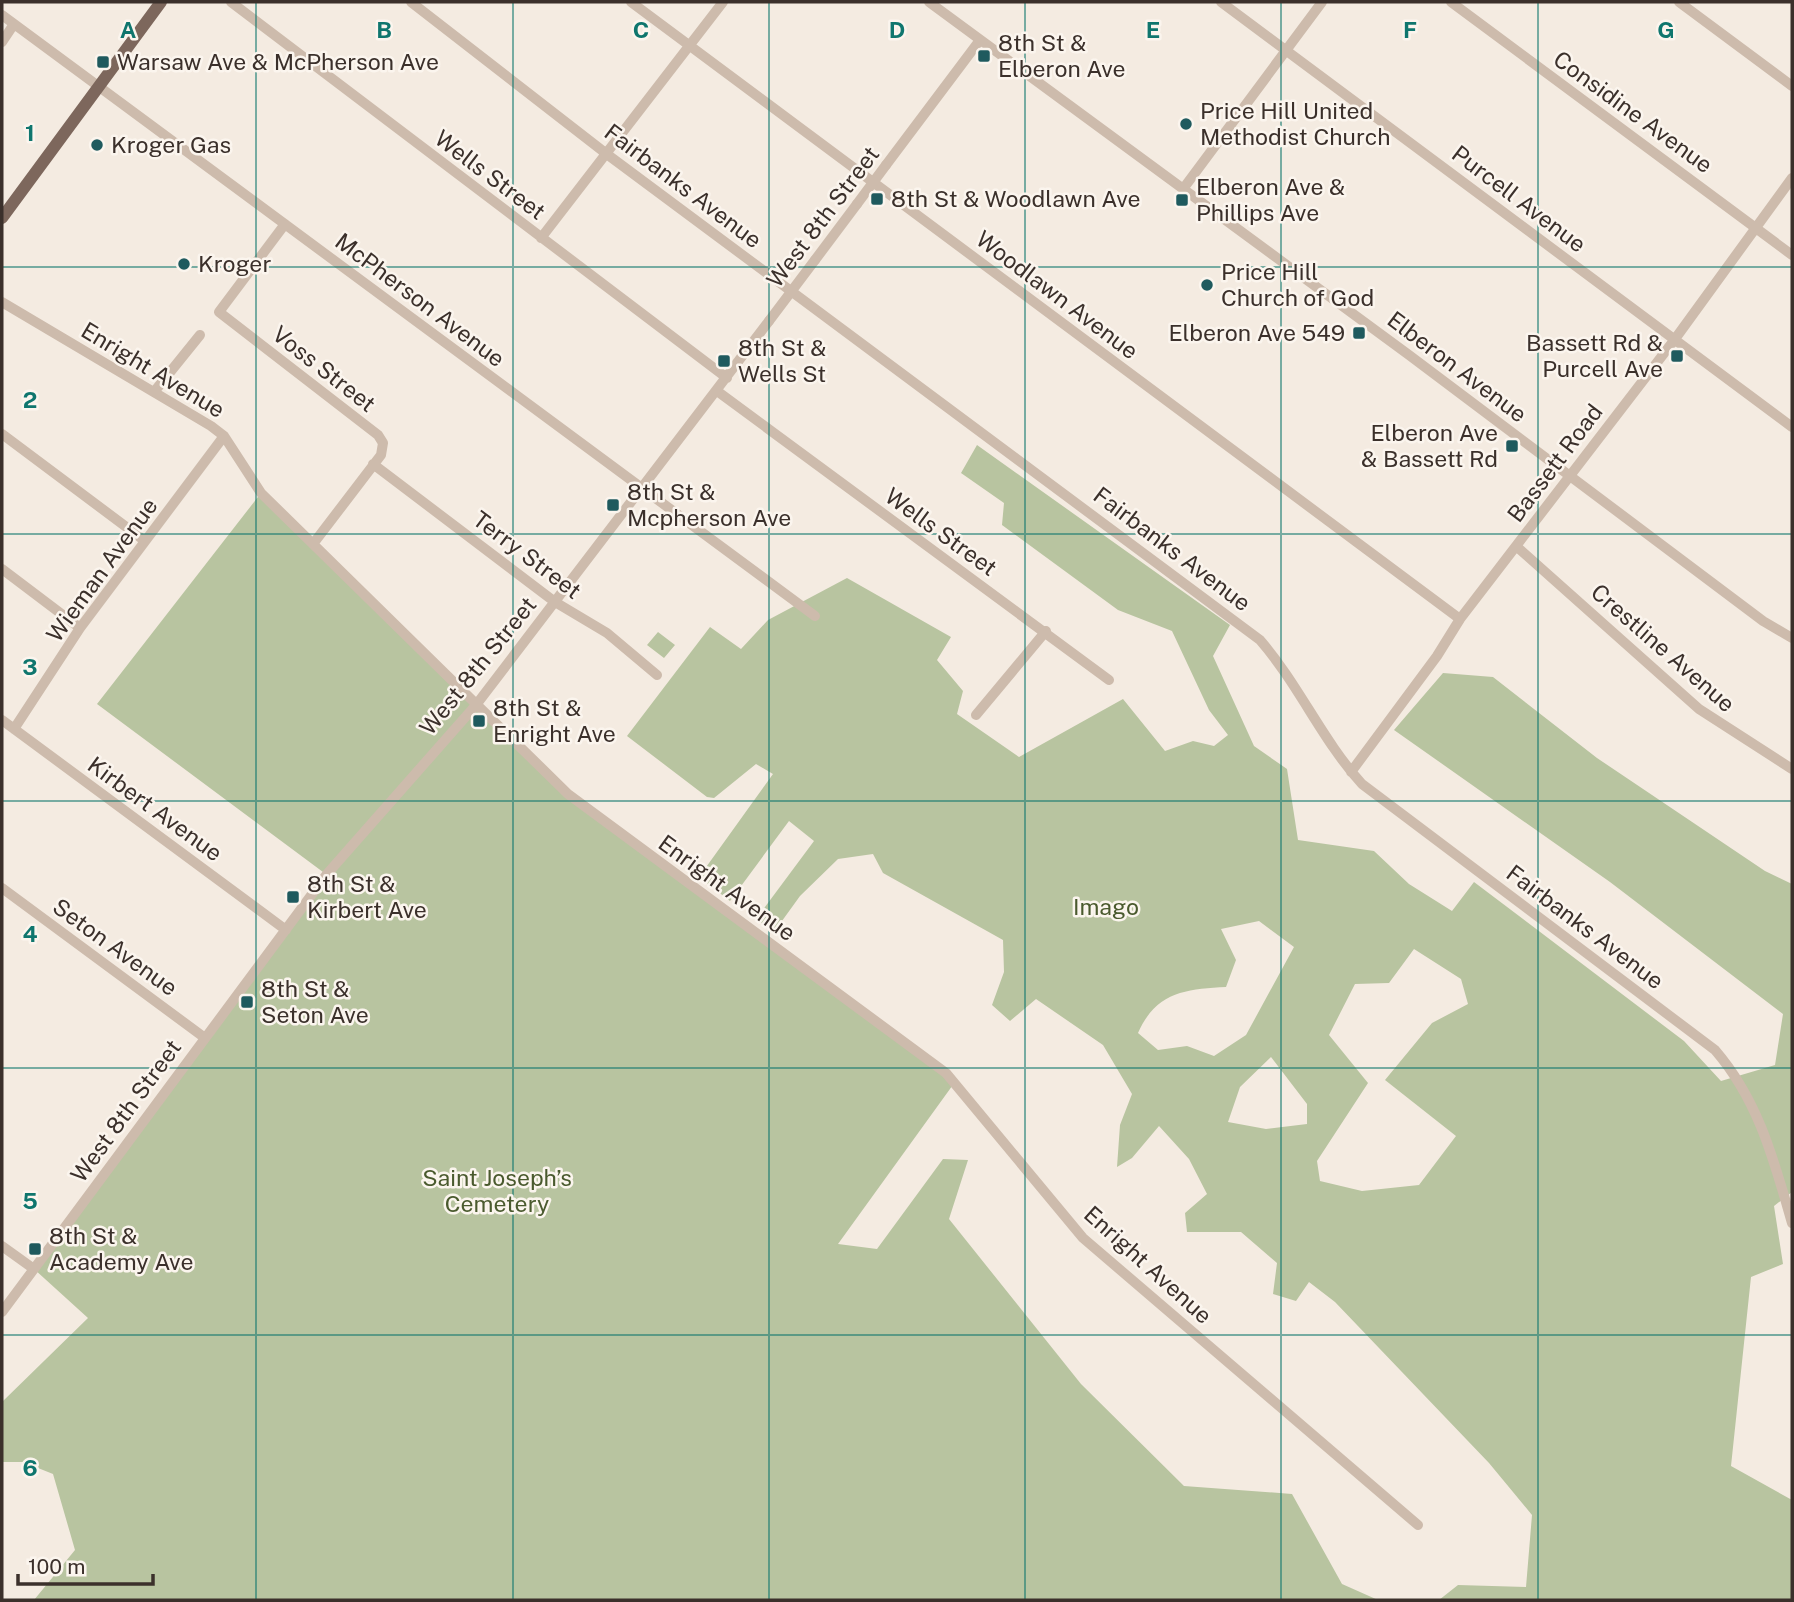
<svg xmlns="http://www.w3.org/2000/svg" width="1794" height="1602" viewBox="0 0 1794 1602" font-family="'Public Sans',sans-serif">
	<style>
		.green { fill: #b8c4a0; fill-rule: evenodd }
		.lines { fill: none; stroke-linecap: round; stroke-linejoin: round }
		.minor { stroke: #cdbbac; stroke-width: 10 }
		.major { stroke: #7d675c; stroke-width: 12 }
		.minor-bridge { stroke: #cdbbac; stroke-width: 10 }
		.grid { fill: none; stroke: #0f766e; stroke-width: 2; stroke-opacity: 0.55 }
		.poi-dot { fill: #1f5a5e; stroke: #fbf5ee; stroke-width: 2.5 }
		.labels { text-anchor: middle; stroke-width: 5; stroke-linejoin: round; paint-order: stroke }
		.poi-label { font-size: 23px; fill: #3b302b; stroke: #fbf5ee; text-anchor: start }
		.street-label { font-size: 23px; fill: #3b302b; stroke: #fbf5ee }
		.park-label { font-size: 23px; fill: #4a5a2e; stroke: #fbf5ee }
		.grid-label { font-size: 23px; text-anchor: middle; font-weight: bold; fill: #0f766e; stroke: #fbf5ee; stroke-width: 5; stroke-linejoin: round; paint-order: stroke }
	</style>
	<rect width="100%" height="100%" fill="#f4ebe1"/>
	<!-- green -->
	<path class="green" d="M977,445L1230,625L1213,656L1254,746L1287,769L1298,840L1374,851L1409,884L1452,911L1474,882L1684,1041L1721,1081L1775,1065L1783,1014L1610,882L1394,730L1443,673L1493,677L1597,758L1765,871L1792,884V1192L1774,1206L1783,1264L1751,1277L1731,1466L1792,1500V1600H1439L1458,1585L1526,1587L1532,1515L1489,1463L1335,1302L1309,1282L1296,1301L1273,1294L1277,1263L1241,1232H1187L1185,1213L1207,1194L1189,1159L1159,1126L1132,1158L1117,1167L1120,1125L1132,1094L1103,1045L1036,999L1010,1021L992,1005L1004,972L1003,940L883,873L873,854L838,859L800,896L774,932L756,919L814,841L789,821L730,901L699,877L773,774L756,764L714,798L707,797L627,736L710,627L741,649L768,620L847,578L951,637L937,660L963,691L957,714L1019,757L1123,699L1165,751L1193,741L1214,746L1228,735L1209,710L1172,631L1118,610L1002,525L1004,503L961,473ZM1259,921L1294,947L1246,1035L1214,1056L1187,1046L1158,1050L1138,1033C1156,992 1186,989 1226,987L1236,960L1221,929ZM1414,949L1461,979L1468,1004L1432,1023L1385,1080L1456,1136L1419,1185L1362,1191L1320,1181L1317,1161L1368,1083L1329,1035L1355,984L1389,983ZM1271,1057L1307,1104V1124L1266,1129L1228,1122L1240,1087Z
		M261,493L552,780L955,1082L838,1244L877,1249L943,1159L968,1160L949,1219L1081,1384L1184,1486L1292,1494L1342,1584L1378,1600H34L75,1550L53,1474L23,1462H2V1402L88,1318L34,1269L327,875L97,704Z
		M658,632L675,645L664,658L647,645Z"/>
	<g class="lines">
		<!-- minor -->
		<path class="minor" d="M231,2L727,378
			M411,2L608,155L1260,640C1299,685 1322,740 1362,784L1715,1050C1759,1101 1774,1161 1792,1223
			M631,2L1460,619
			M929,2L1409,355L1763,621L1792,638
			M1221,2L1792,427
			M1451,2L1792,255
			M1679,2L1792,86
			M2,15L815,616
			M2,42L14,24
			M886,165L980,40
			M1183,189L1322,2
			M285,224L219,312L378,435L383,443L381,455L313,544
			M541,238L723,2
			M815,260L857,204
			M2,302L211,426L224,436L261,493L568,794L946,1073L1083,1238L1418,1525
			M717,391L1109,680
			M154,392L200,335
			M2,434L145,541
			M373,464L555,602L607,633L657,675
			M1516,546L1699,709L1792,769
			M2,569L80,628
			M976,715L1046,631
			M2,720L286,930
			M14,729L80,628L224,436
			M1351,772L1437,656L1460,619L1675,339L1792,178
			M2,888L205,1038
			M2,1246L34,1269
			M2,1312L327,874L476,705L769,321"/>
		<!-- major -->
		<path class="major" d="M2,218L161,2"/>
		<!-- minor-bridge -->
		<path class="minor-bridge" d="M857,204L886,165
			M769,321L815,260"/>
	</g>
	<!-- grid -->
	<path class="grid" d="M256,2V1600M513,2V1600M769,2V1600M1025,2V1600M1281,2V1600M1538,2V1600M2,267H1792M2,534H1792M2,801H1792M2,1068H1792M2,1335H1792"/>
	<!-- markers -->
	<g class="poi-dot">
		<rect x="977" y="49" width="14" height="14" rx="3.5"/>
		<rect x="96" y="55" width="14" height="14" rx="3.5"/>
		<circle cx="1186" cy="124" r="7"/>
		<circle cx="97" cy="145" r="7"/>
		<rect x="870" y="192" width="14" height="14" rx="3.5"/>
		<rect x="1175" y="193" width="14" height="14" rx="3.5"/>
		<circle cx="184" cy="264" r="7"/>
		<circle cx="1207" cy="285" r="7"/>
		<rect x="1352" y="326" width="14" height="14" rx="3.5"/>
		<rect x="1670" y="349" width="14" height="14" rx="3.5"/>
		<rect x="717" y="354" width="14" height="14" rx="3.5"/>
		<rect x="1505" y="439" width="14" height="14" rx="3.5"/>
		<rect x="606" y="498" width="14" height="14" rx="3.5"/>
		<rect x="472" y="714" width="14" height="14" rx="3.5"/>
		<rect x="286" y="890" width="14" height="14" rx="3.5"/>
		<rect x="240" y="995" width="14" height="14" rx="3.5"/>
		<rect x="28" y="1242" width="14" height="14" rx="3.5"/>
	</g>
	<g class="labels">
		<!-- poi labels -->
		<g class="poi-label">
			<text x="998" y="51">8th St &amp;<tspan x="998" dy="26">Elberon Ave</tspan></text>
			<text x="117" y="70">Warsaw Ave &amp; McPherson Ave</text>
			<text x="1200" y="119">Price Hill United<tspan x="1200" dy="26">Methodist Church</tspan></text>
			<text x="111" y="153">Kroger Gas</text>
			<text x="1196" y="195">Elberon Ave &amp;<tspan x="1196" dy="26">Phillips Ave</tspan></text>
			<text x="891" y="207">8th St &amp; Woodlawn Ave</text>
			<text x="198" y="272">Kroger</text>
			<text x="1221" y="280">Price Hill<tspan x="1221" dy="26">Church of God</tspan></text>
			<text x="1345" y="341" text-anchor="end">Elberon Ave 549</text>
			<text x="1663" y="351" text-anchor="end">Bassett Rd &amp;<tspan x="1663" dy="26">Purcell Ave</tspan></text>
			<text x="738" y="356">8th St &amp;<tspan x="738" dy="26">Wells St</tspan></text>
			<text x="1498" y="441" text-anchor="end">Elberon Ave<tspan x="1498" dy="26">&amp; Bassett Rd</tspan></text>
			<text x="627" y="500">8th St &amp;<tspan x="627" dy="26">Mcpherson Ave</tspan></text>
			<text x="493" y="716">8th St &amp;<tspan x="493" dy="26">Enright Ave</tspan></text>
			<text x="307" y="892">8th St &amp;<tspan x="307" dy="26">Kirbert Ave</tspan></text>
			<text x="261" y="997">8th St &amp;<tspan x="261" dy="26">Seton Ave</tspan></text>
			<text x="49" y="1244">8th St &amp;<tspan x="49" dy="26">Academy Ave</tspan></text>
		</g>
		<!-- street labels -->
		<g class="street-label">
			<text transform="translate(1633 112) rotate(36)" y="8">Considine Avenue</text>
			<text transform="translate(490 175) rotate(37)" y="8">Wells Street</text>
			<text transform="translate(683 186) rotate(37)" y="8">Fairbanks Avenue</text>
			<text transform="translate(1519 199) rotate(37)" y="8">Purcell Avenue</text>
			<text transform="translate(823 217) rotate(-53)" y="8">West 8th Street</text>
			<text transform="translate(1057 295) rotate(37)" y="8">Woodlawn Avenue</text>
			<text transform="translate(420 300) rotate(37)" y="8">McPherson Avenue</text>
			<text transform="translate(1457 367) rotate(37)" y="8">Elberon Avenue</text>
			<text transform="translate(324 369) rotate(38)" y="8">Voss Street</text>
			<text transform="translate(153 370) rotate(31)" y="8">Enright Avenue</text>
			<text transform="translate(1555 463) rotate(-53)" y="8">Bassett Road</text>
			<text transform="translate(941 532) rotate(36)" y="8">Wells Street</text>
			<text transform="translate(1172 549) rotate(37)" y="8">Fairbanks Avenue</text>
			<text transform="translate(527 555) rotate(37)" y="8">Terry Street</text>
			<text transform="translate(102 570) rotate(-54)" y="8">Wieman Avenue</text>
			<text transform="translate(1663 648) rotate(41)" y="8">Crestline Avenue</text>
			<text transform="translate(478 666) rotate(-51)" y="8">West 8th Street</text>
			<text transform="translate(155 809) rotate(36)" y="8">Kirbert Avenue</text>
			<text transform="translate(727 888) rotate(36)" y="8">Enright Avenue</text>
			<text transform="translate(1585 927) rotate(37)" y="8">Fairbanks Avenue</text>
			<text transform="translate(115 947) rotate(36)" y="8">Seton Avenue</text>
			<text transform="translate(126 1111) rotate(-54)" y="8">West 8th Street</text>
			<text transform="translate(1148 1265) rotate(42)" y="8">Enright Avenue</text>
		</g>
		<!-- park labels -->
		<g class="park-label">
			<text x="1106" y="915">Imago</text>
			<text x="497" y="1186">Saint Joseph’s<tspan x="497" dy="26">Cemetery</tspan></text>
		</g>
	</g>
	<g class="grid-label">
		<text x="128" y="38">A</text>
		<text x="384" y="38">B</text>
		<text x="641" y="38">C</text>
		<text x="897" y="38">D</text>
		<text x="1153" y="38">E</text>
		<text x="1410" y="38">F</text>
		<text x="1666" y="38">G</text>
		<text x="30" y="141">1</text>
		<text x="30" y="408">2</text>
		<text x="30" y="675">3</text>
		<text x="30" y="942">4</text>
		<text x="30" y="1209">5</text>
		<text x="30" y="1476">6</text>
	</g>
	<!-- border -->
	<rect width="1794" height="1602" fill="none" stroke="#3b302b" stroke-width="7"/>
	<!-- scale -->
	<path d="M18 1574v10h135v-10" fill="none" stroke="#3b302b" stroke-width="3.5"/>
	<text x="28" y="1574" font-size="21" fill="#3b302b" stroke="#fbf5ee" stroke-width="5" paint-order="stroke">100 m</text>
</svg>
